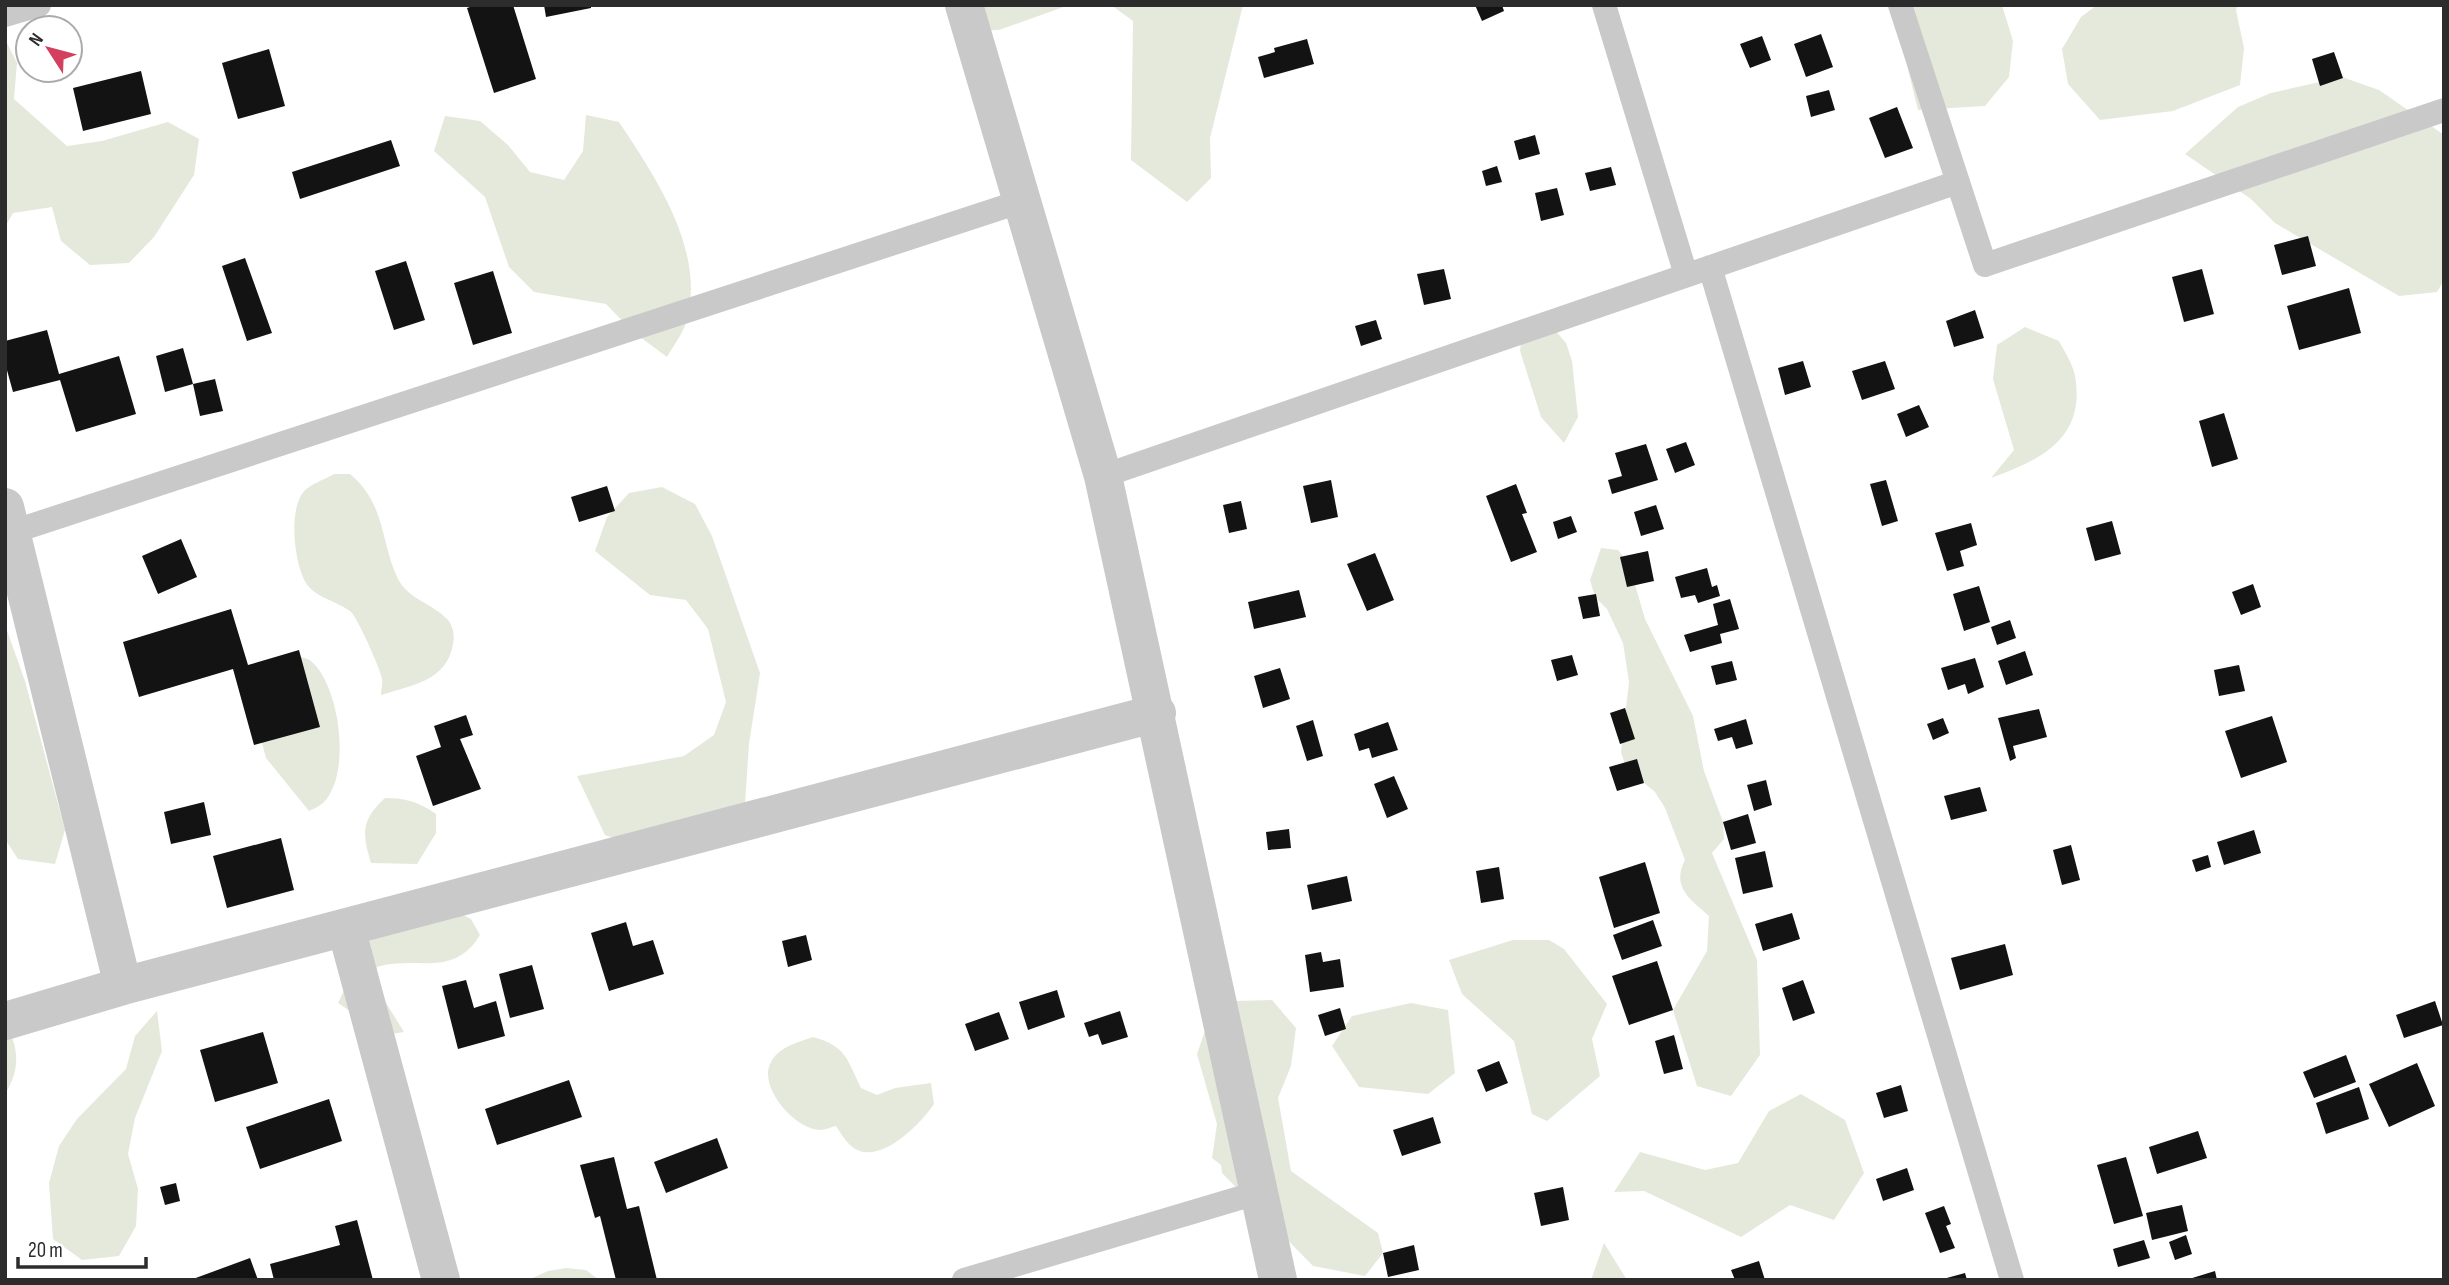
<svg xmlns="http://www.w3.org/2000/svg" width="2449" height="1285" viewBox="0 0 2449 1285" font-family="'Sofia Sans Condensed',sans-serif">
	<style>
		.green { fill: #e4e9db }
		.building { fill: #131313 }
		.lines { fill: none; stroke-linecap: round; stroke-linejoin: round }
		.service { stroke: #c9c9c9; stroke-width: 24 }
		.minor { stroke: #c9c9c9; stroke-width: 38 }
	</style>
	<rect width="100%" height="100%" fill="#fff"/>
	<!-- green -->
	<path class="green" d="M950,5H1069L999,30L963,31Z
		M1111,5H1243L1210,138L1211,178L1187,202L1131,160L1133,21Z
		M1892,5H2002L2013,41L2009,77L1985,106L1918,110Z
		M2097,5H2238L2236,10L2244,48L2240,85L2173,111L2100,120L2068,84L2062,49L2081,17Z
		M5,39L17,63L14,99L67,146L102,141L168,122L199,139L194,175L154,237L129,263L90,265L61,241L52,207L13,213L5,227Z
		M2342,77L2379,90L2444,135V280L2437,292L2399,296L2275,223L2251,199L2185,154L2238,107L2271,93Z
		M586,115L619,122C656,178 707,252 686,323C682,335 673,346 667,357L632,331L606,304L534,292L509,267L485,197L434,151L445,116L480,121L508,145L530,172L564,180L583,151Z
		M2025,327L2059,341C2064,351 2073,364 2075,376C2086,438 2041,460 1991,478L2014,450L1993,379L1997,345Z
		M1554,329L1566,343L1572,361L1578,417L1564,443L1541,417L1520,351L1522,333Z
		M334,474H350C386,504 380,541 398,579C409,600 432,603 447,619C453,625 455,636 453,644C447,681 412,685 381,695C381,690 383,684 382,679C381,670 357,617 351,612C338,601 315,598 306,583C294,563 289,513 302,494C307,485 324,480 334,474Z
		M662,487L695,504L712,536L760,673L749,744L744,818L641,849L605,835L577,776L684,756L714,735L726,702L708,629L686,600L650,595L595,551L607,517L629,493Z
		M1601,548L1618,550L1629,564L1645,619L1693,716L1704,771L1723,822L1724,839L1712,853L1757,960L1760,1055L1731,1096L1697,1086L1673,1010L1707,951L1709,916C1690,899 1671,887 1685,860L1665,808L1655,792L1626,768L1621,752L1629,682L1623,643L1607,609L1595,597L1590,580Z
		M5,625L25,681L65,830L55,864L18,859L5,839Z
		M292,656C298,657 307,657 312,662C340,687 352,775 323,803C319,806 314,809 309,811L266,758L261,739Z
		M385,798C406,798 419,802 436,814V833L417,864L371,863C362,833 361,820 385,798Z
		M440,903L471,919L480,935C453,979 417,955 377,967L375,985L404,1032L385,1035L338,1003L376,923Z
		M1513,940H1549L1564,949L1607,1004L1592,1039L1600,1076L1547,1121L1532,1114L1514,1041L1462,994L1449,960Z
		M1272,1000L1296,1028L1291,1066L1278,1098L1291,1171L1378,1233L1383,1253L1365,1276L1313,1266L1222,1173L1221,1165L1212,1158L1217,1124L1197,1054L1208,1022L1235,1001Z
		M1411,1003L1448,1010L1455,1073L1428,1094L1359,1087L1332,1046L1352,1016Z
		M157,1011L162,1051L135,1118L128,1154L138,1189L136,1226L119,1256L82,1260L53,1239L49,1183L59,1146L77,1119L126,1069L135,1036Z
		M5,1022C19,1048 21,1068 5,1094Z
		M813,1037C846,1046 847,1059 861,1088L877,1095L895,1088L931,1083L934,1104C920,1125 875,1171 849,1144C844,1139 840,1132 836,1126C831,1127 825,1130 820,1130C795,1130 757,1086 771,1062C779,1047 798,1042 813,1037Z
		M1801,1094L1845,1120L1864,1173L1834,1220L1790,1205L1741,1237L1644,1191L1614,1192L1640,1152L1705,1170L1738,1163L1769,1111Z
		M1604,1243L1627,1280H1591Z
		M566,1268L586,1270L599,1280H528L548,1271Z"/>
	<!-- building -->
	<path class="building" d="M476,5H513L536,79L494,93L467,8Z
		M544,5H591V8L546,17Z
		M1475,5H1502L1504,11L1482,21Z
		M1821,34L1833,67L1806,77L1794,44Z
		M1762,36L1771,60L1750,68L1740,44Z
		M1307,39L1314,64L1264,78L1258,57L1275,52L1274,48Z
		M269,49L285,106L238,119L222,63Z
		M2334,52L2343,78L2320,86L2312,59Z
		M141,71L151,114L83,131L73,88Z
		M1829,90L1835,110L1811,117L1806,96Z
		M1897,107L1913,148L1885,158L1869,118Z
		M1535,135L1540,154L1519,160L1514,141Z
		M391,140L400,166L300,199L292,172Z
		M1497,166L1502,182L1486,186L1482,171Z
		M1611,167L1616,185L1590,191L1585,173Z
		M1557,188L1564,215L1541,221L1535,193Z
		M2308,236L2316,266L2282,275L2274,245Z
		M245,258L272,333L247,341L222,266Z
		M406,261L425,320L394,330L375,271Z
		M1444,269L1451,299L1424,305L1417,274Z
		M2202,269L2214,314L2184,322L2172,277Z
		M493,271L512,333L473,345L454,283Z
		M2349,288L2361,333L2299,350L2287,306Z
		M1975,310L1984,338L1954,347L1946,321Z
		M1376,320L1382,339L1361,346L1355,326Z
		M47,330L59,374L119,356L136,414L76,432L60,380L13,392L5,363V341Z
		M183,348L193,384L165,392L156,356Z
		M1803,361L1811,387L1785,395L1778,368Z
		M1885,361L1895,389L1862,400L1852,371Z
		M215,379L223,411L200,416L193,384Z
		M1919,405L1929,427L1906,437L1897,414Z
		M2224,413L2238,459L2212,467L2199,421Z
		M1686,442L1695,465L1675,473L1666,449Z
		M1646,444L1658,480L1612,494L1608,480L1622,476L1615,453Z
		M1331,480L1338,517L1311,523L1303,486Z
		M1886,480L1898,521L1882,526L1870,484Z
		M1516,484L1527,513L1522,514L1537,552L1511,562L1486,496Z
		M607,486L615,511L579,522L571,497Z
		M1241,501L1247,529L1229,533L1223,505Z
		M1656,505L1664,529L1641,536L1634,512Z
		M1571,516L1577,532L1558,539L1553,522Z
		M2112,521L2121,554L2095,561L2086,528Z
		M1971,523L1977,545L1960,551L1964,566L1947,571L1935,533Z
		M181,539L197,577L158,594L142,556Z
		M1648,551L1654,581L1627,587L1620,557Z
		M1375,553L1394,600L1367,611L1347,564Z
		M1707,568L1712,587L1717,585L1720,596L1698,603L1695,595L1681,598L1675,577Z
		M2253,584L2261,607L2241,615L2232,592Z
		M1979,586L1990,622L1964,631L1953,594Z
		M1299,590L1306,617L1254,629L1248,602Z
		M1596,594L1600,616L1583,619L1578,597Z
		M1730,599L1739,629L1720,634L1722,643L1690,652L1684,635L1718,625L1713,604Z
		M231,609L248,665L299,650L320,727L254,745L233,669L139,697L123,642Z
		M2010,620L2016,638L1997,645L1991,627Z
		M2025,651L2033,675L2006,685L1998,661Z
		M1572,655L1578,675L1557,681L1551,660Z
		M1975,658L1984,687L1968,694L1965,684L1948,690L1941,668Z
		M1732,661L1737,680L1716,685L1711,666Z
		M2239,665L2245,691L2219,696L2214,670Z
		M1280,668L1290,699L1263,708L1254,676Z
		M1625,708L1635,739L1620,744L1610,713Z
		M2039,709L2047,737L2013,746L2016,758L2010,761L1998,718Z
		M466,715L473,735L460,739L481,789L433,806L416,756L441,747L434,726Z
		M2272,716L2287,762L2241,778L2225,731Z
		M1943,718L1949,733L1933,740L1927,724Z
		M1746,719L1753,744L1736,749L1732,737L1718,741L1714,729Z
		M1313,720L1323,756L1307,761L1296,726Z
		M1388,722L1398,750L1372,758L1369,748L1359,751L1354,734Z
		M1637,759L1644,783L1617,791L1609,767Z
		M1394,776L1408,809L1387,818L1374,784Z
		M1766,780L1772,805L1754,811L1747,785Z
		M1980,787L1987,811L1951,820L1944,796Z
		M204,802L211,835L171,844L164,812Z
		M1748,814L1756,843L1731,850L1723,822Z
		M1289,829L1291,848L1268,850L1266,832Z
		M2254,830L2261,853L2224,865L2217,842Z
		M281,838L294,890L227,908L213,856Z
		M2071,845L2080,880L2062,885L2053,850Z
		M1765,851L1773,887L1743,894L1735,858Z
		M2208,855L2211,867L2196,872L2192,860Z
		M1645,862L1660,913L1614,928L1599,877Z
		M1499,867L1504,899L1481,903L1476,871Z
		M1347,876L1352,901L1312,910L1307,885Z
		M1792,913L1800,939L1763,951L1755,924Z
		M1653,920L1662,946L1622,960L1613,935Z
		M626,922L633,946L653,940L664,974L609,991L591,933Z
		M806,935L812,960L788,967L782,941Z
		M2005,944L2013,975L1960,990L1951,958Z
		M1321,952L1323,962L1340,959L1344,987L1310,992L1305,955Z
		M1657,961L1673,1010L1629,1025L1612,976Z
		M532,965L544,1009L510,1018L499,974Z
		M466,980L474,1008L496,1001L505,1036L458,1049L442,986Z
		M1803,980L1815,1013L1793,1021L1782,988Z
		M1057,990L1065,1017L1028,1030L1019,1002Z
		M2435,1001L2443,1025L2404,1038L2396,1015Z
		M1340,1008L1346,1029L1325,1036L1318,1015Z
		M1120,1011L1128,1037L1102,1045L1098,1034L1089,1037L1084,1023Z
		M999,1012L1009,1039L975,1051L965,1024Z
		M263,1032L278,1083L215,1102L200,1050Z
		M1674,1035L1683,1069L1664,1074L1655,1041Z
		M2346,1055L2356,1082L2314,1098L2303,1072Z
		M1499,1061L1508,1083L1486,1092L1477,1070Z
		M2417,1063L2435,1106L2389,1127L2369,1084Z
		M569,1080L582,1117L497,1145L485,1109Z
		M1901,1085L1908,1111L1884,1118L1876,1093Z
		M2359,1087L2369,1119L2326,1134L2316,1103Z
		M329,1099L342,1141L260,1169L246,1127Z
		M1433,1117L1441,1143L1402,1156L1393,1130Z
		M2198,1131L2207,1158L2157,1174L2149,1147Z
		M717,1138L728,1168L666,1193L654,1162Z
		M614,1157L627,1209L639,1206L657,1280H616L600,1216L595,1218L580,1165Z
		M2126,1157L2143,1216L2114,1224L2097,1165Z
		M1907,1168L1914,1190L1883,1201L1876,1179Z
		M176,1183L180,1201L165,1205L160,1187Z
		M1563,1187L1569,1220L1541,1226L1534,1193Z
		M2182,1205L2188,1231L2152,1240L2146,1213Z
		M1944,1206L1951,1224L1946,1226L1955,1248L1940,1253L1925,1213Z
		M357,1220L373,1280H274L270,1264L340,1245L335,1226Z
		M2186,1235L2192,1254L2175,1260L2169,1242Z
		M2144,1240L2150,1258L2118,1267L2113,1249Z
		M1414,1245L1419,1270L1388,1277L1383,1253Z
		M250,1258L258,1280H193V1279Z
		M1759,1261L1765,1280H1735L1731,1270Z
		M2215,1271L2217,1280H2189V1279Z
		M1965,1273L1967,1280H1943V1279Z"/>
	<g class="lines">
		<!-- service -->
		<path class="service" d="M1604,5L1686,275
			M1900,5L1985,265L2444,110
			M5,15L39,5
			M1710,267L2012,1280
			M1103,476L1958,182
			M12,532L1022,201
			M964,1280L1260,1192"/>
		<!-- minor -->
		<path class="minor" d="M964,5L1103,476L1278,1280
			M5,507L123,986
			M346,928L441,1280
			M5,1021L123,986L1157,713"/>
	</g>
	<!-- border -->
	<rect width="2449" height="1285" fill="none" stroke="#2c2c2c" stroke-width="14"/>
	<!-- north arrow -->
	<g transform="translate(49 49) rotate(306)"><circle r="33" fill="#ffffff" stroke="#ababab" stroke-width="2"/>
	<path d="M0-5L12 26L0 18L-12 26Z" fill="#d33f5c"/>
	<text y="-10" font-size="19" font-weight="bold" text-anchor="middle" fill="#2c2c2c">N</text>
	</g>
	<!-- scale -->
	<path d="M18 1257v10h128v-10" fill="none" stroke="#2c2c2c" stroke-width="3.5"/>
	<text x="28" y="1257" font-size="21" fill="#2c2c2c" stroke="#ffffff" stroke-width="5" paint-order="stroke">20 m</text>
</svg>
